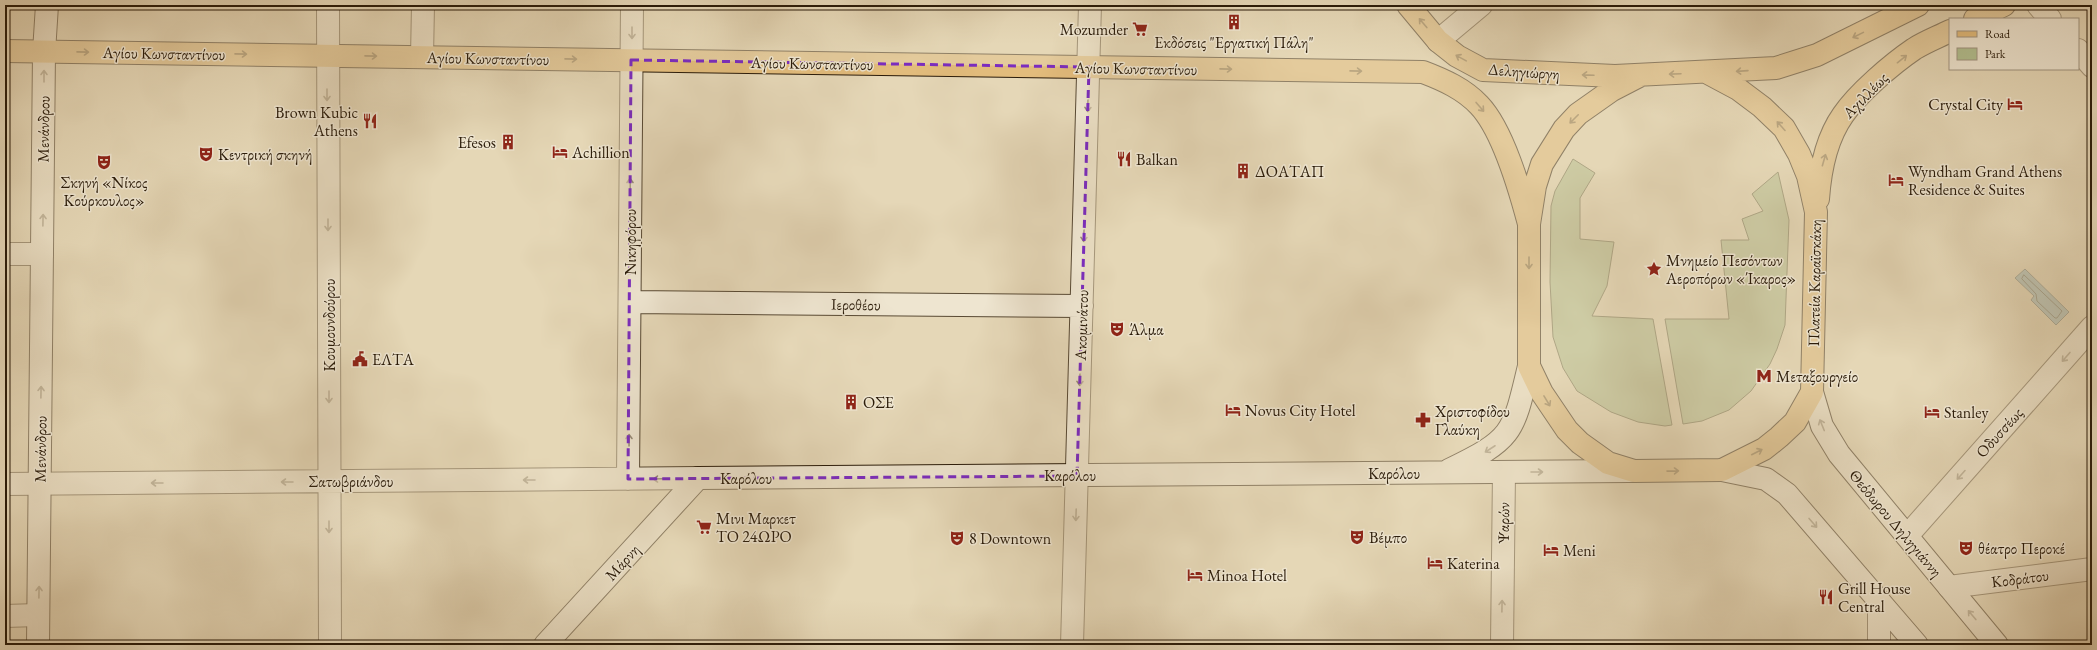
<svg xmlns="http://www.w3.org/2000/svg" width="2097" height="650" viewBox="0 0 2097 650" font-family="'EB Garamond',serif">
	<style>
		.green { fill: #b2bf90; stroke: #6e6d4c }
		.water { fill: #99b7b8; stroke: #6d7972 }
		.lines { fill: none; stroke-linecap: round; stroke-linejoin: round }
		.shore { stroke: #626960; stroke-width: 1 }
		.street-casing { stroke: #594a34; stroke-width: 24 }
		.secondary-casing { stroke: #2a1b09; stroke-width: 24 }
		.primary-casing { stroke: #2a1b09; stroke-width: 24 }
		.street { stroke: #eee5d0; stroke-width: 22 }
		.secondary { stroke: #eee5d0; stroke-width: 22 }
		.primary { stroke: #e2bc7c; stroke-width: 22 }
		.oneway { stroke: #866c42 }
		.oneway2 { stroke: #968a76 }
		.marked { fill: none; stroke: #7b2cbf; stroke-width: 3; stroke-dasharray: 8 5; stroke-linejoin: round }
		.labels { text-anchor: middle; stroke-width: 3; stroke-linejoin: round; paint-order: stroke }
		.poi-label { font-size: 16px; fill: #2a1b09; stroke: #eee5d0; text-anchor: start }
		.street-label { font-size: 16px; fill: #2a1b09; stroke: #eee5d0 }
	</style>
	<rect width="100%" height="100%" fill="#e5d7b7"/>
	<filter id="stains"><feTurbulence type="fractalNoise" baseFrequency=".005" numOctaves="4"/><feColorMatrix values="0 0 0 0 .2 0 0 0 0 .09 0 0 0 0 .02 0 0 0 .5 -.17"/></filter>
	<radialGradient id="worn" r=".72"><stop offset=".6" stop-color="#630" stop-opacity="0"/><stop offset="1" stop-color="#630" stop-opacity=".3"/></radialGradient>
	<!-- green -->
	<path class="green" d="M1573,159L1595,173L1580,198V239L1614,242L1607,286L1592,316L1653,319L1672,425L1665,426L1638,422L1611,412L1577,391L1563,368L1553,337L1550,282L1551,206L1555,191Z
		M1778,172L1789,220L1785,325L1777,349L1770,364L1751,391L1729,410L1702,421L1683,424L1665,319H1729L1721,240H1749L1742,219L1763,211L1752,194Z"/>
	<!-- water -->
	<path class="water" d="M2025,269L2069,312L2056,325L2031,300L2034,296L2015,278Z"/>
	<g class="lines">
		<!-- shore -->
		<path class="shore" d="M2024,275L2062,311L2057,318H2055L2037,301L2036,294L2022,279Z"/>
		<!-- street casing -->
		<g class="street-casing">
			<path id="street" d="M328,5L330,645
				M2038,5L2050,19
				M1438,41L1481,5
				M2078,50L2092,66
				M422,57L423,5
				M5,254H42
				M630,302L1082,306
				M628,479L632,5
				M5,484L698,478
				M1907,536L2092,327
				M1949,587L2092,569
				M1879,601V645
				M5,616L38,615
				M1072,645L1090,5
				M1502,645L1504,472"/>
		</g>
		<!-- secondary casing -->
		<g class="secondary-casing">
			<path id="secondary" d="M1812,392L1822,426L1839,454L1997,645
				M1449,470C1513,439 1513,434 1529,366
				M1722,470L1766,479L1787,494L1917,645
				M38,645L44,52L47,5
				M545,645L698,478L1630,471"/>
		</g>
		<!-- primary casing -->
		<g class="primary-casing">
			<path id="primary" d="M1408,5L1438,41L1457,56L1483,70L1615,76L1776,68L1817,55L1918,5
				M1975,19L2004,5
				M5,51L1423,72C1444,80 1464,89 1479,105C1503,130 1520,190 1529,224
				M1641,75L1612,90L1578,114L1564,129L1542,164L1535,186L1529,224V366L1542,393L1567,430L1580,443L1608,463L1634,471L1722,470L1764,449L1779,437L1795,422L1812,392L1816,212L1808,176L1799,154L1784,128L1762,107L1738,89L1708,73
				M1818,199C1820,171 1826,139 1843,115C1858,93 1892,64 1914,49C1925,42 1938,37 1950,31"/>
		</g>
		<!-- street -->
		<use href="#street" class="street"/>
		<!-- secondary -->
		<use href="#secondary" class="secondary"/>
		<!-- primary -->
		<use href="#primary" class="primary"/>
	</g>
	<!-- one-way arrows -->
	<defs><path id="oneway-shaft" d="M-6 0H5M1.5-3L5.5 0L1.5 3" fill="none" stroke-width="1.6" stroke-linecap="round" stroke-linejoin="round"/></defs>
	<g class="oneway">
		<use href="#oneway-shaft" transform="translate(1423 23) rotate(-130)"/>
		<use href="#oneway-shaft" transform="translate(1858 35) rotate(154)"/>
		<use href="#oneway-shaft" transform="translate(83 52) rotate(1)"/>
		<use href="#oneway-shaft" transform="translate(241 54) rotate(1)"/>
		<use href="#oneway-shaft" transform="translate(371 56) rotate(1)"/>
		<use href="#oneway-shaft" transform="translate(1461 58) rotate(-151)"/>
		<use href="#oneway-shaft" transform="translate(571 59) rotate(1)"/>
		<use href="#oneway-shaft" transform="translate(1902 59) rotate(-39)"/>
		<use href="#oneway-shaft" transform="translate(1226 69) rotate(1)"/>
		<use href="#oneway-shaft" transform="translate(1356 71) rotate(1)"/>
		<use href="#oneway-shaft" transform="translate(1742 71) rotate(176)"/>
		<use href="#oneway-shaft" transform="translate(1675 74) rotate(178)"/>
		<use href="#oneway-shaft" transform="translate(1588 75) rotate(-178)"/>
		<use href="#oneway-shaft" transform="translate(1480 107) rotate(49)"/>
		<use href="#oneway-shaft" transform="translate(1574 119) rotate(135)"/>
		<use href="#oneway-shaft" transform="translate(1781 126) rotate(-132)"/>
		<use href="#oneway-shaft" transform="translate(1824 160) rotate(-74)"/>
		<use href="#oneway-shaft" transform="translate(1529 263) rotate(90)"/>
		<use href="#oneway-shaft" transform="translate(1547 401) rotate(59)"/>
		<use href="#oneway-shaft" transform="translate(1757 452) rotate(-27)"/>
		<use href="#oneway-shaft" transform="translate(1673 471) rotate(-1)"/>
	</g>
	<g class="oneway2">
		<use href="#oneway-shaft" transform="translate(632 33) rotate(90)"/>
		<use href="#oneway-shaft" transform="translate(44 76) rotate(-90)"/>
		<use href="#oneway-shaft" transform="translate(327 95) rotate(90)"/>
		<use href="#oneway-shaft" transform="translate(1088 106) rotate(92)"/>
		<use href="#oneway-shaft" transform="translate(630 184) rotate(-90)"/>
		<use href="#oneway-shaft" transform="translate(43 220) rotate(-89)"/>
		<use href="#oneway-shaft" transform="translate(328 225) rotate(90)"/>
		<use href="#oneway-shaft" transform="translate(1084 236) rotate(92)"/>
		<use href="#oneway-shaft" transform="translate(2066 357) rotate(131)"/>
		<use href="#oneway-shaft" transform="translate(1080 380) rotate(92)"/>
		<use href="#oneway-shaft" transform="translate(41 392) rotate(-89)"/>
		<use href="#oneway-shaft" transform="translate(329 397) rotate(90)"/>
		<use href="#oneway-shaft" transform="translate(1822 425) rotate(-112)"/>
		<use href="#oneway-shaft" transform="translate(629 440) rotate(-90)"/>
		<use href="#oneway-shaft" transform="translate(1490 449) rotate(147)"/>
		<use href="#oneway-shaft" transform="translate(1537 472)"/>
		<use href="#oneway-shaft" transform="translate(1961 475) rotate(132)"/>
		<use href="#oneway-shaft" transform="translate(659 479) rotate(179)"/>
		<use href="#oneway-shaft" transform="translate(529 480) rotate(180)"/>
		<use href="#oneway-shaft" transform="translate(287 482) rotate(180)"/>
		<use href="#oneway-shaft" transform="translate(157 483) rotate(180)"/>
		<use href="#oneway-shaft" transform="translate(1076 515) rotate(92)"/>
		<use href="#oneway-shaft" transform="translate(1813 523) rotate(49)"/>
		<use href="#oneway-shaft" transform="translate(329 527) rotate(90)"/>
		<use href="#oneway-shaft" transform="translate(39 592) rotate(-89)"/>
		<use href="#oneway-shaft" transform="translate(1502 606) rotate(-89)"/>
		<use href="#oneway-shaft" transform="translate(1972 615) rotate(-130)"/>
	</g>
	<!-- marked area -->
	<path d="M0 0H2097V650H0ZM631,60L1089,67L1077,476L628,479Z" fill="#e5d7b7" fill-opacity=".55" fill-rule="evenodd"/>
	<path class="marked" d="M631,60L1089,67L1077,476L628,479Z"/>
	<!-- icons -->
	<defs>
		<g id="building-bare" transform="scale(1.2)"><path d="M-4-6H4V6H1V3H-1V6H-4ZM-2.5-4.3h1.7v1.8h-1.7ZM.8-4.3h1.7v1.8H.8ZM-2.5-1h1.7V.8h-1.7ZM.8-1h1.7V.8H.8Z" fill="#8f2418" stroke="#eee5d0" stroke-width="2.5" paint-order="stroke"/></g>
		<g id="supermarket-bare" transform="scale(1.2)"><path d="M-6-5.5h2.5l.6 2H6L4.5 2H-2.5L-4.4-4H-6ZM-1.5 3.2a1.3 1.3 0 1 0 .1 0ZM3 3.2a1.3 1.3 0 1 0 .1 0Z" fill="#8f2418" stroke="#eee5d0" stroke-width="2.5" paint-order="stroke"/></g>
		<g id="hotel-bare" transform="scale(1.2)"><path d="M-6-4.5h1.5V1H6V5H4.5V3h-9V5H-6ZM-4 0a1.8 1.8 0 1 1 3.6 0ZM.5 0V-2.5h3Q6-2.5 6 0Z" fill="#8f2418" stroke="#eee5d0" stroke-width="2.5" paint-order="stroke"/></g>
		<g id="restaurant-bare" transform="scale(1.2)"><path d="M-5-6h1v4h1v-4h1v4h1v-4h1v5L-1.5 .5V6h-2V.5L-5-1ZM5-6V6H3V1.5H1.5Q1.5-4 5-6Z" fill="#8f2418" stroke="#eee5d0" stroke-width="2.5" paint-order="stroke"/></g>
		<g id="theatre-bare" transform="scale(1.2)"><path d="M-5-5.5Q0-4 5-5.5V0Q5 5 0 6Q-5 5-5 0ZM-3.3-2.5H-1v1.5H-3.3ZM1-2.5H3.3v1.5H1ZM-2.8 1Q0 5.5 2.8 1Z" fill="#8f2418" stroke="#eee5d0" stroke-width="2.5" paint-order="stroke"/></g>
		<g id="sight-bare" transform="scale(1.2)"><path d="M0-6L1.8-2.2L6-1.7L2.9 1.2L3.7 5.4L0 3.3L-3.7 5.4L-2.9 1.2L-6-1.7L-1.8-2.2Z" fill="#8f2418" stroke="#eee5d0" stroke-width="2.5" paint-order="stroke"/></g>
		<g id="civic-bare" transform="scale(1.2)"><path d="M-.6-6.5H3V-4.5H.6V-3L4-1V1h2V6H-6V1h2V-1L-.6-3ZM-1.2 2.5V6h2.4V2.5Z" fill="#8f2418" stroke="#eee5d0" stroke-width="2.5" paint-order="stroke"/></g>
		<g id="metro-bare" transform="scale(1.2)"><path d="M-5.5 5V-5H-3L0 0L3-5H5.5V5H3V-.5L0 4L-3-.5V5Z" fill="#8f2418" stroke="#eee5d0" stroke-width="2.5" paint-order="stroke"/></g>
		<g id="pharmacy-bare" transform="scale(1.2)"><path d="M-2-6h4v4h4v4h-4v4h-4v-4h-4v-4h4Z" fill="#8f2418" stroke="#eee5d0" stroke-width="2.5" paint-order="stroke"/></g>
	</defs>
	<g fill-rule="evenodd">
		<use href="#building-bare" x="1234" y="22"/>
		<use href="#supermarket-bare" x="1140" y="29"/>
		<use href="#hotel-bare" x="2015" y="104"/>
		<use href="#restaurant-bare" x="370" y="121"/>
		<use href="#building-bare" x="508" y="142"/>
		<use href="#hotel-bare" x="560" y="152"/>
		<use href="#theatre-bare" x="206" y="154"/>
		<use href="#restaurant-bare" x="1124" y="159"/>
		<use href="#theatre-bare" x="104" y="162"/>
		<use href="#building-bare" x="1243" y="171"/>
		<use href="#hotel-bare" x="1896" y="180"/>
		<use href="#sight-bare" x="1654" y="269"/>
		<use href="#theatre-bare" x="1117" y="329"/>
		<use href="#civic-bare" x="360" y="359"/>
		<use href="#metro-bare" x="1764" y="376"/>
		<use href="#building-bare" x="851" y="402"/>
		<use href="#hotel-bare" x="1233" y="410"/>
		<use href="#hotel-bare" x="1932" y="412"/>
		<use href="#pharmacy-bare" x="1423" y="420"/>
		<use href="#supermarket-bare" x="704" y="527"/>
		<use href="#theatre-bare" x="1357" y="537"/>
		<use href="#theatre-bare" x="957" y="538"/>
		<use href="#theatre-bare" x="1966" y="548"/>
		<use href="#hotel-bare" x="1551" y="550"/>
		<use href="#hotel-bare" x="1435" y="563"/>
		<use href="#hotel-bare" x="1195" y="575"/>
		<use href="#restaurant-bare" x="1826" y="597"/>
	</g>
	<g class="labels">
		<!-- poi labels -->
		<g class="poi-label">
			<text x="1128" y="35" text-anchor="end">Mozumder</text>
			<text x="1234" y="48" text-anchor="middle">Εκδόσεις "Εργατική Πάλη"</text>
			<text x="2003" y="110" text-anchor="end">Crystal City</text>
			<text x="358" y="118" text-anchor="end">Brown Kubic<tspan x="358" dy="18">Athens</tspan></text>
			<text x="496" y="148" text-anchor="end">Efesos</text>
			<text x="572" y="158">Achillion</text>
			<text x="218" y="160">Κεντρική σκηνή</text>
			<text x="1136" y="165">Balkan</text>
			<text x="1255" y="177">ΔΟΑΤΑΠ</text>
			<text x="1908" y="177">Wyndham Grand Athens<tspan x="1908" dy="18">Residence &amp; Suites</tspan></text>
			<text x="104" y="188" text-anchor="middle">Σκηνή «Νίκος<tspan x="104" dy="18">Κούρκουλος»</tspan></text>
			<text x="1666" y="266">Μνημείο Πεσόντων<tspan x="1666" dy="18">Αεροπόρων «Ίκαρος»</tspan></text>
			<text x="1129" y="335">Άλμα</text>
			<text x="372" y="365">ΕΛΤΑ</text>
			<text x="1776" y="382">Μεταξουργείο</text>
			<text x="863" y="408">ΟΣΕ</text>
			<text x="1245" y="416">Novus City Hotel</text>
			<text x="1435" y="417">Χριστοφίδου<tspan x="1435" dy="18">Γλαύκη</tspan></text>
			<text x="1944" y="418">Stanley</text>
			<text x="716" y="524">Μινι Μαρκετ<tspan x="716" dy="18">ΤΟ 24ΩΡΟ</tspan></text>
			<text x="1369" y="543">Βέμπο</text>
			<text x="969" y="544">8 Downtown</text>
			<text x="1978" y="554">θέατρο Περοκέ</text>
			<text x="1563" y="556">Meni</text>
			<text x="1447" y="569">Katerina</text>
			<text x="1207" y="581">Minoa Hotel</text>
			<text x="1838" y="594">Grill House<tspan x="1838" dy="18">Central</tspan></text>
		</g>
		<!-- street labels -->
		<g class="street-label">
			<text transform="translate(164 53) rotate(1)" y="6">Αγίου Κωνσταντίνου</text>
			<text transform="translate(488 58) rotate(1)" y="6">Αγίου Κωνσταντίνου</text>
			<text transform="translate(812 63) rotate(1)" y="6">Αγίου Κωνσταντίνου</text>
			<text transform="translate(1136 68) rotate(1)" y="6">Αγίου Κωνσταντίνου</text>
			<text transform="translate(1524 71) rotate(4)" y="6">Δεληγιώργη</text>
			<text transform="translate(1865 95) rotate(-46)" y="6">Αχιλλέως</text>
			<text transform="translate(43 129) rotate(-89)" y="6">Μενάνδρου</text>
			<text transform="translate(630 242) rotate(-90)" y="6">Νικηφόρου</text>
			<text transform="translate(1814 283) rotate(-89)" y="6">Πλατεία Καραϊσκάκη</text>
			<text transform="translate(856 304) rotate(1)" y="6">Ιεροθέου</text>
			<text transform="translate(329 325) rotate(-90)" y="6">Κουμουνδούρου</text>
			<text transform="translate(1081 325) rotate(-88)" y="6">Ακομινάτου</text>
			<text transform="translate(1999 432) rotate(-48)" y="6">Οδυσσέως</text>
			<text transform="translate(40 449) rotate(-89)" y="6">Μενάνδρου</text>
			<text x="1394" y="479">Καρόλου</text>
			<text x="1070" y="481">Καρόλου</text>
			<text x="746" y="484">Καρόλου</text>
			<text x="351" y="487">Σατωβριάνδου</text>
			<text transform="translate(1503 523) rotate(-89)" y="6">Ψαρών</text>
			<text transform="translate(1896 523) rotate(50)" y="6">Θεόδωρου Δηληγιάννη</text>
			<text transform="translate(622 562) rotate(-48)" y="6">Μάρνη</text>
			<text transform="translate(2020 578) rotate(-7)" y="6">Κοδράτου</text>
		</g>
	</g>
	<!-- margin -->
	<rect width="2097" height="650" fill="none" stroke="#e5d7b7" stroke-width="20"/>
	<rect x="6" y="6" width="2085" height="638" fill="none" stroke="#2a1b09" stroke-width="2"/>
	<rect x="10" y="10" width="2077" height="630" fill="none" stroke="#2a1b09"/>
	<!-- legend -->
	<rect x="1949" y="18" width="130" height="52" fill="#eee5d0" stroke="#a09480"/>
	<rect x="1957" y="31" width="20" height="6" fill="#e2bc7c" stroke="#a09480"/>
	<text x="1985" y="38" font-size="12" fill="#2a1b09">Road</text>
	<rect x="1957" y="48" width="20" height="12" fill="#b2bf90" stroke="#a09480"/>
	<text x="1985" y="58" font-size="12" fill="#2a1b09">Park</text>
	<rect width="100%" height="100%" filter="url(#stains)"/>
	<rect width="100%" height="100%" fill="url(#worn)"/>
</svg>
